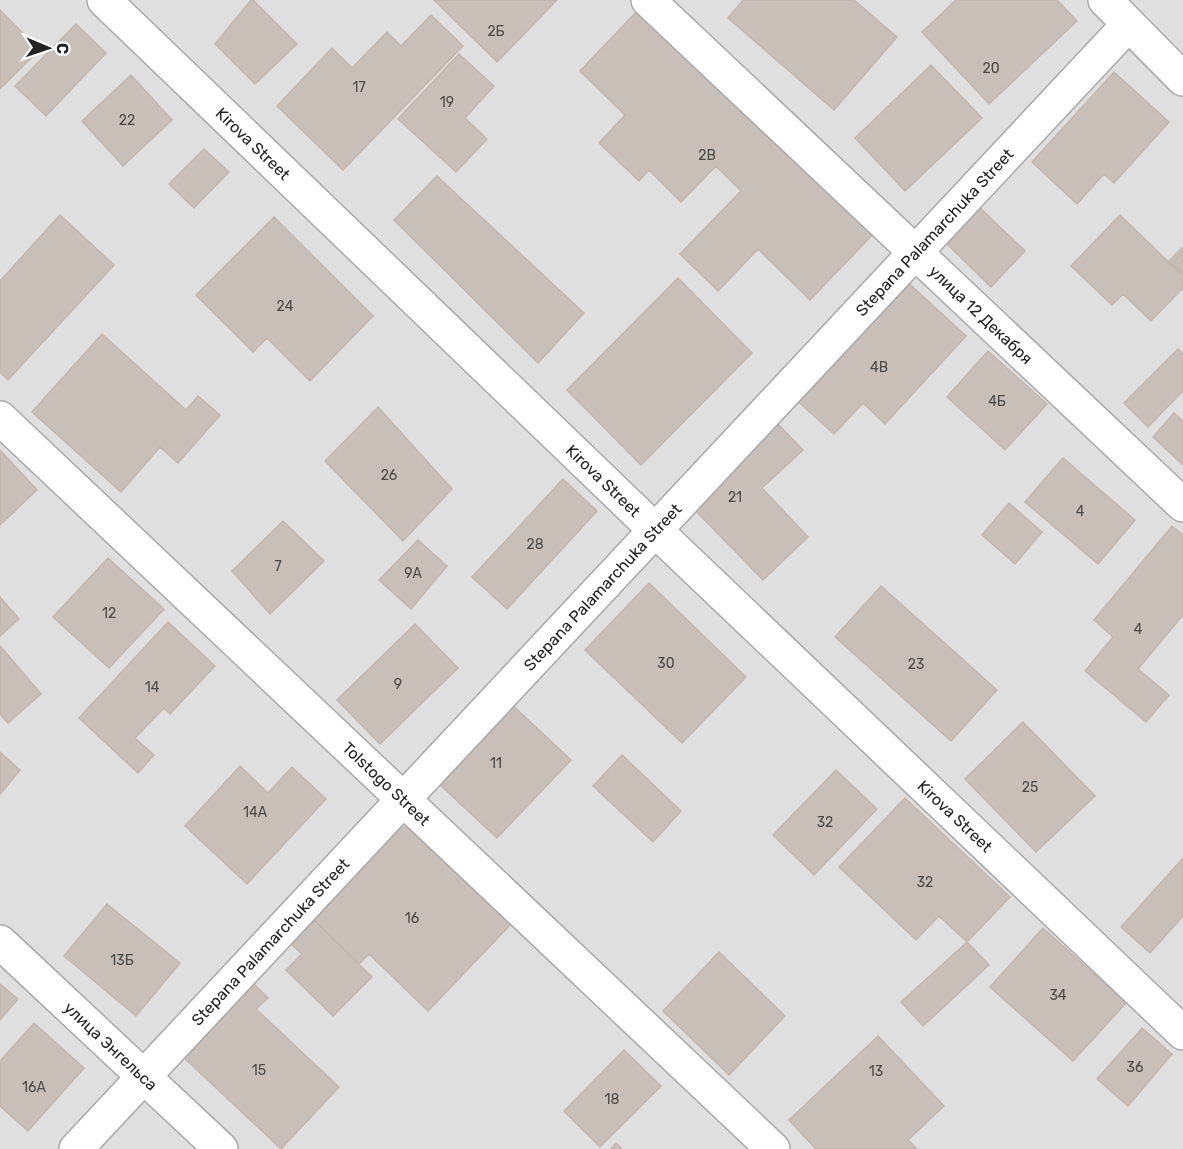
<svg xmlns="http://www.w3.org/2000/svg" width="1183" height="1149" viewBox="0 0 1183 1149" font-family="Rubik,sans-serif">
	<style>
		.residential { fill: #e0dfdf }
		.building { fill: #c7bfb8; stroke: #c4b6ab; stroke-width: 1.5 }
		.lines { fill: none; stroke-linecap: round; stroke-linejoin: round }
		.minor-casing { stroke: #a9a9a9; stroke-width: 36 }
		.minor { stroke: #fff; stroke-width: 33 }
		.labels { text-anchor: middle; stroke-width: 5; stroke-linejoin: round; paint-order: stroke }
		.number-label { font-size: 14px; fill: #4b4948 }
		.street-label { font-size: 16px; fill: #222; stroke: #fff }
	</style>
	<rect width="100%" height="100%" fill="#f2efe9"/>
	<!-- residential -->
	<path class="residential" d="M0,0H1183V1149H0Z"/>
	<!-- building -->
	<path class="building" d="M251,0H253L297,44L255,84L215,44Z
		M434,0H557L497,62Z
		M743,0H854L897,37L834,110L728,18Z
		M956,0H1057L1077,21L989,104L922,32Z
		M0,10L39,50L0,89Z
		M638,10L769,138L777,130L878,229L810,300L758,249L718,291L680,254L741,191L716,166L681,202L649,170L639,181L599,143L625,115L580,71Z
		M431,15L463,46L343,170L277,106L332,48L352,68L387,32L401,46Z
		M76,24L106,53L46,116L15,86Z
		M459,54L494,86L465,118L487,139L456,172L398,119Z
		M931,65L982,118L905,191L855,138Z
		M1114,72L1169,122L1114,183L1104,174L1077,204L1032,162Z
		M131,75L172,120L123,166L82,121Z
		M204,149L229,172L194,208L169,184Z
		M437,176L584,313L538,363L394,220Z
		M979,207L1025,251L991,287L945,242Z
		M60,215L114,265L8,380L0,372V281Z
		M1120,215L1183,276V288L1151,321L1123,294L1112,305L1071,266Z
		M274,217L373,316L310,381L267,338L253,352L196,295Z
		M1183,247V276L1168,262Z
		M1183,252V273L1172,264Z
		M678,278L752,353L641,465L567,390Z
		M903,278L966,336L885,424L863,403L834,434L793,397Z
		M102,334L186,410L198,396L220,415L178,463L160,447L121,492L32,412Z
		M1178,349L1183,354V391L1148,427L1124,403Z
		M988,351L1047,404L1005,450L947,397Z
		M378,407L452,489L403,541L325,461Z
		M1174,413L1183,421V465L1153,437Z
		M777,423L803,450L762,488L808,537L763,580L691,506Z
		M0,450L37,490L0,525Z
		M1063,458L1135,520L1098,564L1025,502Z
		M563,479L597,511L507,609L472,577Z
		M1009,503L1042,532L1015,564L982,535Z
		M283,521L324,561L270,614L232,571Z
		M1172,526L1183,535V615L1138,669L1169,695L1146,722L1085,671L1113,637L1094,620Z
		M418,540L447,566L411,609L379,580Z
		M108,558L164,609L109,668L53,617Z
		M649,583L746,677L682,743L585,650Z
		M881,586L997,690L951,741L835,637Z
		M0,597L19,619L0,636Z
		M168,622L215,666L170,714L164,708L135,738L154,755L138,773L79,718Z
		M415,624L458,668L380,744L337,700Z
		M0,646L41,694L8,723L0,714Z
		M495,689L571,760L497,838L421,767Z
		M1023,722L1095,796L1036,852L965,779Z
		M0,752L20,770L0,794Z
		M622,755L681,811L653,842L593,786Z
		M240,766L268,793L292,767L326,799L247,884L185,826Z
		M836,770L877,809L814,875L773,835Z
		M905,798L1010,897L967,942L939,916L916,940L839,867Z
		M385,825L419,829L514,921L428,1011L369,954L359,964L303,909Z
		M1183,858V916L1150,953L1121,927Z
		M107,904L180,963L136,1016L64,956Z
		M309,915L372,977L333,1016L286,970L302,954L286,939Z
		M1043,928L1126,1003L1073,1061L990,987Z
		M967,942L989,965L923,1026L901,1002Z
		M719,952L785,1016L729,1075L663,1011Z
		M249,979L268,998L256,1009L339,1087L281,1149L179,1053Z
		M0,984L18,999L0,1020Z
		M34,1023L84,1068L28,1131L0,1106V1061Z
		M1142,1028L1172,1054L1128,1106L1097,1079Z
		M878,1036L944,1106L908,1140L917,1149H816L789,1120Z
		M624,1050L661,1086L600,1147L564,1111Z
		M616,1143L622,1149H611Z"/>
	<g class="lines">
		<!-- minor casing -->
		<g class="minor-casing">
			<g id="minor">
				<path id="s1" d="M104,0L655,530L1183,1033"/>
				<path id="s2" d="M648,0L1183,505"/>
				<path d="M1105,0L1183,79"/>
				<path id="s3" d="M0,418L773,1149"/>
				<path id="s4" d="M0,942L221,1149"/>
				<path id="s5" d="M76,1149L1128,25"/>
			</g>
		</g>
		<!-- minor -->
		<use href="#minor" class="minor"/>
	</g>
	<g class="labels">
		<!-- number labels -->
		<g class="number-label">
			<text x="496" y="36">2Б</text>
			<text x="991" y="73">20</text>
			<text x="359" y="92">17</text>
			<text x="447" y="107">19</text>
			<text x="127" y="125">22</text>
			<text x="707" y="160">2В</text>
			<text x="285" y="311">24</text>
			<text x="879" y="372">4В</text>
			<text x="997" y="406">4Б</text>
			<text x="389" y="480">26</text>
			<text x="735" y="502">21</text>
			<text x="1080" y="516">4</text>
			<text x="535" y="549">28</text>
			<text x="278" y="571">7</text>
			<text x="413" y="578">9А</text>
			<text x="109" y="618">12</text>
			<text x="1138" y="634">4</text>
			<text x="666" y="668">30</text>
			<text x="916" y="669">23</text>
			<text x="398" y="689">9</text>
			<text x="152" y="692">14</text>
			<text x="496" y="768">11</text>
			<text x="1030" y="792">25</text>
			<text x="255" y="817">14А</text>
			<text x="825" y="827">32</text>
			<text x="925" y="887">32</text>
			<text x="412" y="923">16</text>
			<text x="122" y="965">13Б</text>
			<text x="1058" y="1000">34</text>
			<text x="1135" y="1072">36</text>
			<text x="259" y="1075">15</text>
			<text x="876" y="1076">13</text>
			<text x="34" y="1092">16А</text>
			<text x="612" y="1104">18</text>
		</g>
		<!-- street labels -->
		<g class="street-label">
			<text dy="6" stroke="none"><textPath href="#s1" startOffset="207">Kirova Street</textPath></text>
			<text dy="6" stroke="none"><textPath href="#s5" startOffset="1256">Stepana Palamarchuka Street</textPath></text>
			<text dy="6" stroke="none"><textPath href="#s2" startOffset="458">улица 12 Декабря</textPath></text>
			<text dy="6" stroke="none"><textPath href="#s1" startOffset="693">Kirova Street</textPath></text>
			<text dy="6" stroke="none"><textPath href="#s5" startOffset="770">Stepana Palamarchuka Street</textPath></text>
			<text dy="6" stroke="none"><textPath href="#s3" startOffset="532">Tolstogo Street</textPath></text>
			<text dy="6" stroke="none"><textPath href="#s1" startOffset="1179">Kirova Street</textPath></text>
			<text dy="6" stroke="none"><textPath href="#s5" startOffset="284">Stepana Palamarchuka Street</textPath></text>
			<text dy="6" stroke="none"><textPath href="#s4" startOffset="152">улица Энгельса</textPath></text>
		</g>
	</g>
	<!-- north arrow -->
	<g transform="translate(48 48) rotate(92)" stroke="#ffffff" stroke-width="4.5" paint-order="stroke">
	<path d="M0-4.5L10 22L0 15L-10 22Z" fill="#222222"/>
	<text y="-9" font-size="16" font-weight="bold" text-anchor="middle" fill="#222222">С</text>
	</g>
</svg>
